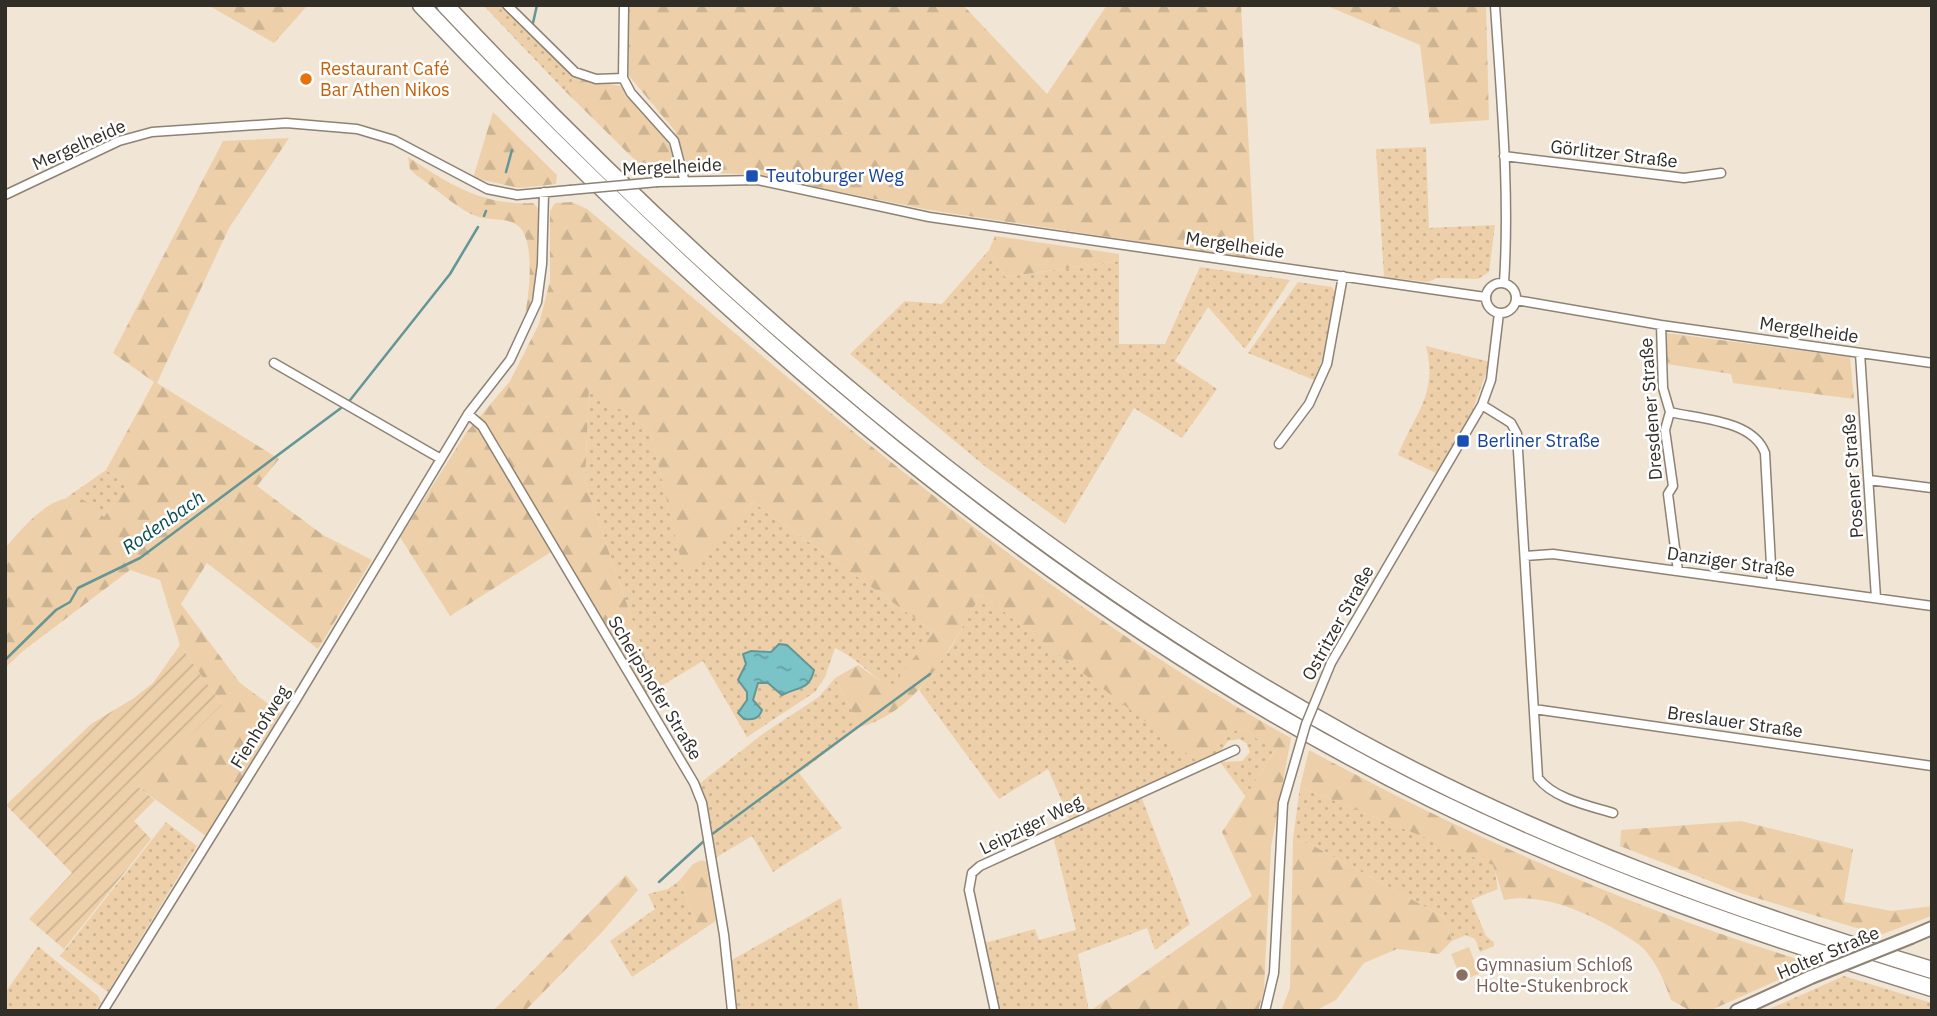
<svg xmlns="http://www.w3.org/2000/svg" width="1937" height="1016" viewBox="0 0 1937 1016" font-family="'IBM Plex Sans',sans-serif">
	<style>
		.grass { fill: url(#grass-dots); fill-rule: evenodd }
		.forest { fill: url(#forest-firs) }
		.garden { fill: url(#garden-furrows) }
		.pitch { fill: #edd0a9 }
		.water { fill: url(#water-ripples); stroke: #649696; stroke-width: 2 }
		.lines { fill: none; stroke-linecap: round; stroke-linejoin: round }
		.stream { stroke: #649696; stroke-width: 2.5 }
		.street-casing { stroke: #8d8274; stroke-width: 11 }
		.secondary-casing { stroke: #8d8274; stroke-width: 16 }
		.highway-casing { stroke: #8d8274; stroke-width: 19 }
		.street { stroke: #fff; stroke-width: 8 }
		.secondary { stroke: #fff; stroke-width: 12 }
		.highway { stroke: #fff; stroke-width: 16 }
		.street-bridge-casing { stroke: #8d8274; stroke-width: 11; stroke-linecap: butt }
		.secondary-bridge-casing { stroke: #8d8274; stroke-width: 16; stroke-linecap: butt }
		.street-bridge { stroke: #fff; stroke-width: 8 }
		.secondary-bridge { stroke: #fff; stroke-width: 12 }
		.food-dot { fill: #e8710a; stroke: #fff; stroke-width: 2.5 }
		.transit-dot { fill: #1a4fb4; stroke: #fff; stroke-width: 2.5 }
		.education-dot { fill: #8d6e63; stroke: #fff; stroke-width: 2.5 }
		.labels { text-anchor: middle; stroke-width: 5; stroke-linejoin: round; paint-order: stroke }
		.food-label { font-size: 18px; fill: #c56008; stroke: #fff; text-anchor: start }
		.street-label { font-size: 18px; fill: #312d27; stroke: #fff }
		.transit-label { font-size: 18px; fill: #164399; stroke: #fff; text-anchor: start }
		.education-label { font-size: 18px; fill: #785e54; stroke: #fff; text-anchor: start }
		.water-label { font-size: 19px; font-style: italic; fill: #064c4e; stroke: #fff }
	</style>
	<defs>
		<pattern id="grass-dots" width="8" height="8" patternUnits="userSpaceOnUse" patternTransform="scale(1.75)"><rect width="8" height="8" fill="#edd0a9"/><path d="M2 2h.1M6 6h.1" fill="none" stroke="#ccb391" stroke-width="1.8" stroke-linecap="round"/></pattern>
		<pattern id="forest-firs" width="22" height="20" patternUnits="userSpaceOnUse" patternTransform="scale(1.75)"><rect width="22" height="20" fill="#edd0a9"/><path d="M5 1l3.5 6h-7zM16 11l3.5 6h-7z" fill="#ccb391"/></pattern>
		<pattern id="garden-furrows" width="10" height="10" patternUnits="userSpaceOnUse" patternTransform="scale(1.75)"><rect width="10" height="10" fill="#edd0a9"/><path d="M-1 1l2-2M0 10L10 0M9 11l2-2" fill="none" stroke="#ccb391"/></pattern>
		<pattern id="water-ripples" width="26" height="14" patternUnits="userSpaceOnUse" patternTransform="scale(1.75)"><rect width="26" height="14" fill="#7ac3c6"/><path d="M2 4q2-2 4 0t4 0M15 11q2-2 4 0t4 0" fill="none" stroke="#659fa1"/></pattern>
	</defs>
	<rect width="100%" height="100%" fill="#f1e5d5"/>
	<!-- grass -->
	<path class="grass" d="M483,5H502L576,78L565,91Z
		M1426,147L1429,228L1495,225L1489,272L1478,279L1437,278L1428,282L1384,277L1376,149Z
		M989,250L1005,277L1119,261V344H1165L1200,267L1290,280L1245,349L1208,307L1175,361L1217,389L1182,438L1134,408L1065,524L986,467L850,354L905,301L942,304Z
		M1298,282L1332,287L1335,292L1329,343L1314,380L1248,353Z
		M1426,346L1490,362L1472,412L1436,473L1398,455C1415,413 1438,395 1426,346Z
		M589,387L650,430L684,572L753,502L934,632L890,689C872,675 855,657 835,648L825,677L815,692L747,737L703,661L656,689L585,482ZM787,645L808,667L796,690L782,695C777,685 769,682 758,683L753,700L762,710L738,713L747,700L748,692L738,680L746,664L743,654C757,648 768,654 787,645Z
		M106,470L127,485L103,518L86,501L66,498Z
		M981,594L1199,762L1233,731L1242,729L1275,750L1246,797L1220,762L1242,761L1250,752L1246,743L1239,739L1228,741L1219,754L1070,820L1048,769L999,799L919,690L952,646Z
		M835,678L860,727L799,773L842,828L773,872L752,836L715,858L699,784L764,733L819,697Z
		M1300,787L1494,865L1498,889L1471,900L1486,936L1494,942V946L1480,952L1475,939L1466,935L1452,941L1444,917L1310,844L1293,839Z
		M1141,796L1190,924L1155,950L1147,928L1078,954L1089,1011H999L984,943L1035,929L1039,940L1076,930L1053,836Z
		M166,822L197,846L108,992L60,956Z
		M680,880L699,932L632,977L610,941L655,909L648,894L668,889Z
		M841,898L859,1011H736L732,960Z
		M38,946L98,996L101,1003L94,1011H5V993Z
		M1844,976L1932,1003V1011H1765Z"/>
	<!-- forest -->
	<path class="forest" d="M208,5H308L274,43Z
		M629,5H963L1047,94L1107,5H1241L1255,259L929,210L758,175L690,172L675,131L629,76Z
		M1325,5H1486L1489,120L1430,124L1420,45Z
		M576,78L621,86L664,133L676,165L662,175L637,162L565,91Z
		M493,112L557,175L556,184L519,188L473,178Z
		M289,138L229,228L157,383L279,459L257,486L323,535L372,560L318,649L207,563L181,604L240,683L281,713L206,836L138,787L222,705L180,645L160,580L130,570L23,651L5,668V548C22,529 57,484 87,502C93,505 98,513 104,517L126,485L106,470L154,382L113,353L223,141Z
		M408,157C449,184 483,206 533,203L540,210C539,253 538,290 522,329C528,307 538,239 517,225C505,217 492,221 479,217C461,212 433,186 416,175L410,169Z
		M572,202L587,209C812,396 1033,596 1291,738L1271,847L1264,990L1258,1011H1090L1252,896L1222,832L1275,751L1242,729L1233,731L1199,763L981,594C954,643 919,712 860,727L835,678L858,665L890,688L934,632L753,502L684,573L650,430L589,388L585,482L656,689L645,693L559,547L450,616L400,537L466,433L510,381L539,324L550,281V211L555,203Z
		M995,236L1119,254V261L1005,277L989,250Z
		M1666,333L1850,357L1854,399L1733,383L1731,374L1667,364Z
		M1309,750C1470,837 1639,912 1814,964L1709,1011L1689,1010L1671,1000C1665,982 1654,956 1638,944C1602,919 1547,891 1504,900L1493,865L1300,787Z
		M1741,821L1853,849L1844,902L1892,911L1932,906L1931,916L1880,935L1743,894L1620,846L1621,830Z
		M1293,839L1310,844L1444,917L1452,941L1439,954L1397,949L1364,963L1336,1000L1315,1011H1281L1290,988Z
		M702,860L706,862L716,921L699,932L680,880L693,864Z
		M626,875L638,890L603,931L525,1011H493Z"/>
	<!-- garden -->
	<path class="garden" d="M180,645L222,705L138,787L155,800L134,821L151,839L64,949L29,919L72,873L6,805L91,724L134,698L153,683Z"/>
	<!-- pitch -->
	<path class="pitch" d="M1469,947L1479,974L1462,980L1451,954Z"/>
	<!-- water -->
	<path class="water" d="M779,644L787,645L814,670C809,691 799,686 782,695L768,683H758L753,700L762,710C759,719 753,720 744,719L738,713L747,700V692L738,680L746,664L743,654L751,651L771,652Z"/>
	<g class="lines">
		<!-- stream -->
		<path class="stream" d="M533,23L537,5
			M506,172L512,150
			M484,216L486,211
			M347,404L450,274L478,227
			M5,660L56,610L70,602L78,588L140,558L341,408
			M711,835L930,674
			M659,882L704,841"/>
		<!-- street casing -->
		<g class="street-casing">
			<path id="street" d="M507,5L575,72L596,79L623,78
				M624,5L623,78L631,93L674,141L684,179
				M1495,5C1501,98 1510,190 1504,283
				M1504,156L1684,178L1721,173
				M658,182L758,180L929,217L1485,297
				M5,195L119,141L152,132L286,123L357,129L394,140L487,189L517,195L570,190
				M1486 298a15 15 0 1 1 30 0a15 15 0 1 1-30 0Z
				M1516,300L1661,325L1932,363
				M1661,325L1663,388L1670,412L1665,430L1673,486L1668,494L1678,571
				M1860,353L1876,598
				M274,363L441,459
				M1482,405L1511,423L1517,434L1538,778C1554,799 1590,806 1613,813
				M1670,412C1700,419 1753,420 1765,453L1772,584
				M468,414L482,426L694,783L702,803L724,935L732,1011
				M1279,444L1309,404L1327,364L1343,276
				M1869,480L1932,488
				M1525,556L1553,554L1932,606
				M1331,663L1482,405L1491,380L1499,313
				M1534,709L1932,766
				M103,1011L294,703L468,414L510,360L537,302L542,264L544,192
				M995,1011L969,890L972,873L980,866L1235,750
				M1265,1011L1274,973L1283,803"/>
		</g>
		<!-- secondary casing -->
		<g class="secondary-casing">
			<path id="secondary" d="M1911,937L1932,928
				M1737,1011L1811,977"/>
		</g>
		<!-- highway casing -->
		<g class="highway-casing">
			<path id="highway" d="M421,5C716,316 1047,610 1434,800C1594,878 1762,936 1932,988
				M445,5C712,288 1013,552 1354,739C1536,839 1734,910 1932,970"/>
		</g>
		<!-- street -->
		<use href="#street" class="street"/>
		<!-- secondary -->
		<use href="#secondary" class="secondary"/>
		<!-- highway -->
		<use href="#highway" class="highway"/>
		<!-- street-bridge casing -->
		<g class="street-bridge-casing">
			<path id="street-bridge" d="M570,190L658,182
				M1283,803L1306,724L1331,663"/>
		</g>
		<!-- secondary-bridge casing -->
		<g class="secondary-bridge-casing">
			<path id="secondary-bridge" d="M1811,977L1911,937"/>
		</g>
		<!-- street-bridge -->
		<use href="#street-bridge" class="street-bridge"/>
		<!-- secondary-bridge -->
		<use href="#secondary-bridge" class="secondary-bridge"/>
	</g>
	<!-- markers -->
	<circle class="food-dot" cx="306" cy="79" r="7"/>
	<g class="transit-dot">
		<rect x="745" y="169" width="14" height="14" rx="3.5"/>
		<rect x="1456" y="434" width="14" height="14" rx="3.5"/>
	</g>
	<circle class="education-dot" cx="1462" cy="975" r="7"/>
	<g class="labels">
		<!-- food labels -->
		<g class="food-label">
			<text x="320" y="75">Restaurant Café<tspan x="320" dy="21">Bar Athen Nikos</tspan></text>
		</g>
		<!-- street labels -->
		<g class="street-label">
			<text transform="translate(79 145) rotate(-24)" y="6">Mergelheide</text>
			<text transform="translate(1614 154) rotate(7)" y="6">Görlitzer Straße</text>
			<text transform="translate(672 167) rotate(-3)" y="6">Mergelheide</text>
			<text transform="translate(1235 245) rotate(8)" y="6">Mergelheide</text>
			<text transform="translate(1809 330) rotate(8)" y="6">Mergelheide</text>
			<text transform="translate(1651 409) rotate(-94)" y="6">Dresdener Straße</text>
			<text transform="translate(1853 476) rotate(-94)" y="6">Posener Straße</text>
			<text transform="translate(1731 562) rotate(8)" y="6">Danziger Straße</text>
			<text transform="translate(1338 623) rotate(-61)" y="6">Ostritzer Straße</text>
			<text transform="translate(655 688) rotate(59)" y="6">Scheipshofer Straße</text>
			<text transform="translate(1735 722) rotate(8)" y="6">Breslauer Straße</text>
			<text transform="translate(260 727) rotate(-58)" y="6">Fienhofweg</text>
			<text transform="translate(1031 825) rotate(-26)" y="6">Leipziger Weg</text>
			<text transform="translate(1828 953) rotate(-23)" y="6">Holter Straße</text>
		</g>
		<!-- transit labels -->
		<g class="transit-label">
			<text x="766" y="182">Teutoburger Weg</text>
			<text x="1477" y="447">Berliner Straße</text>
		</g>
		<!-- education labels -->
		<g class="education-label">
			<text x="1476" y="971">Gymnasium Schloß<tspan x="1476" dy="21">Holte-Stukenbrock</tspan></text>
		</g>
		<!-- water labels -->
		<g class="water-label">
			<text transform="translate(163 522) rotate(-35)" y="7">Rodenbach</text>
		</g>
	</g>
	<!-- border -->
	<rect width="1937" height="1016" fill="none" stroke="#312d27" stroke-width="14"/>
</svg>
